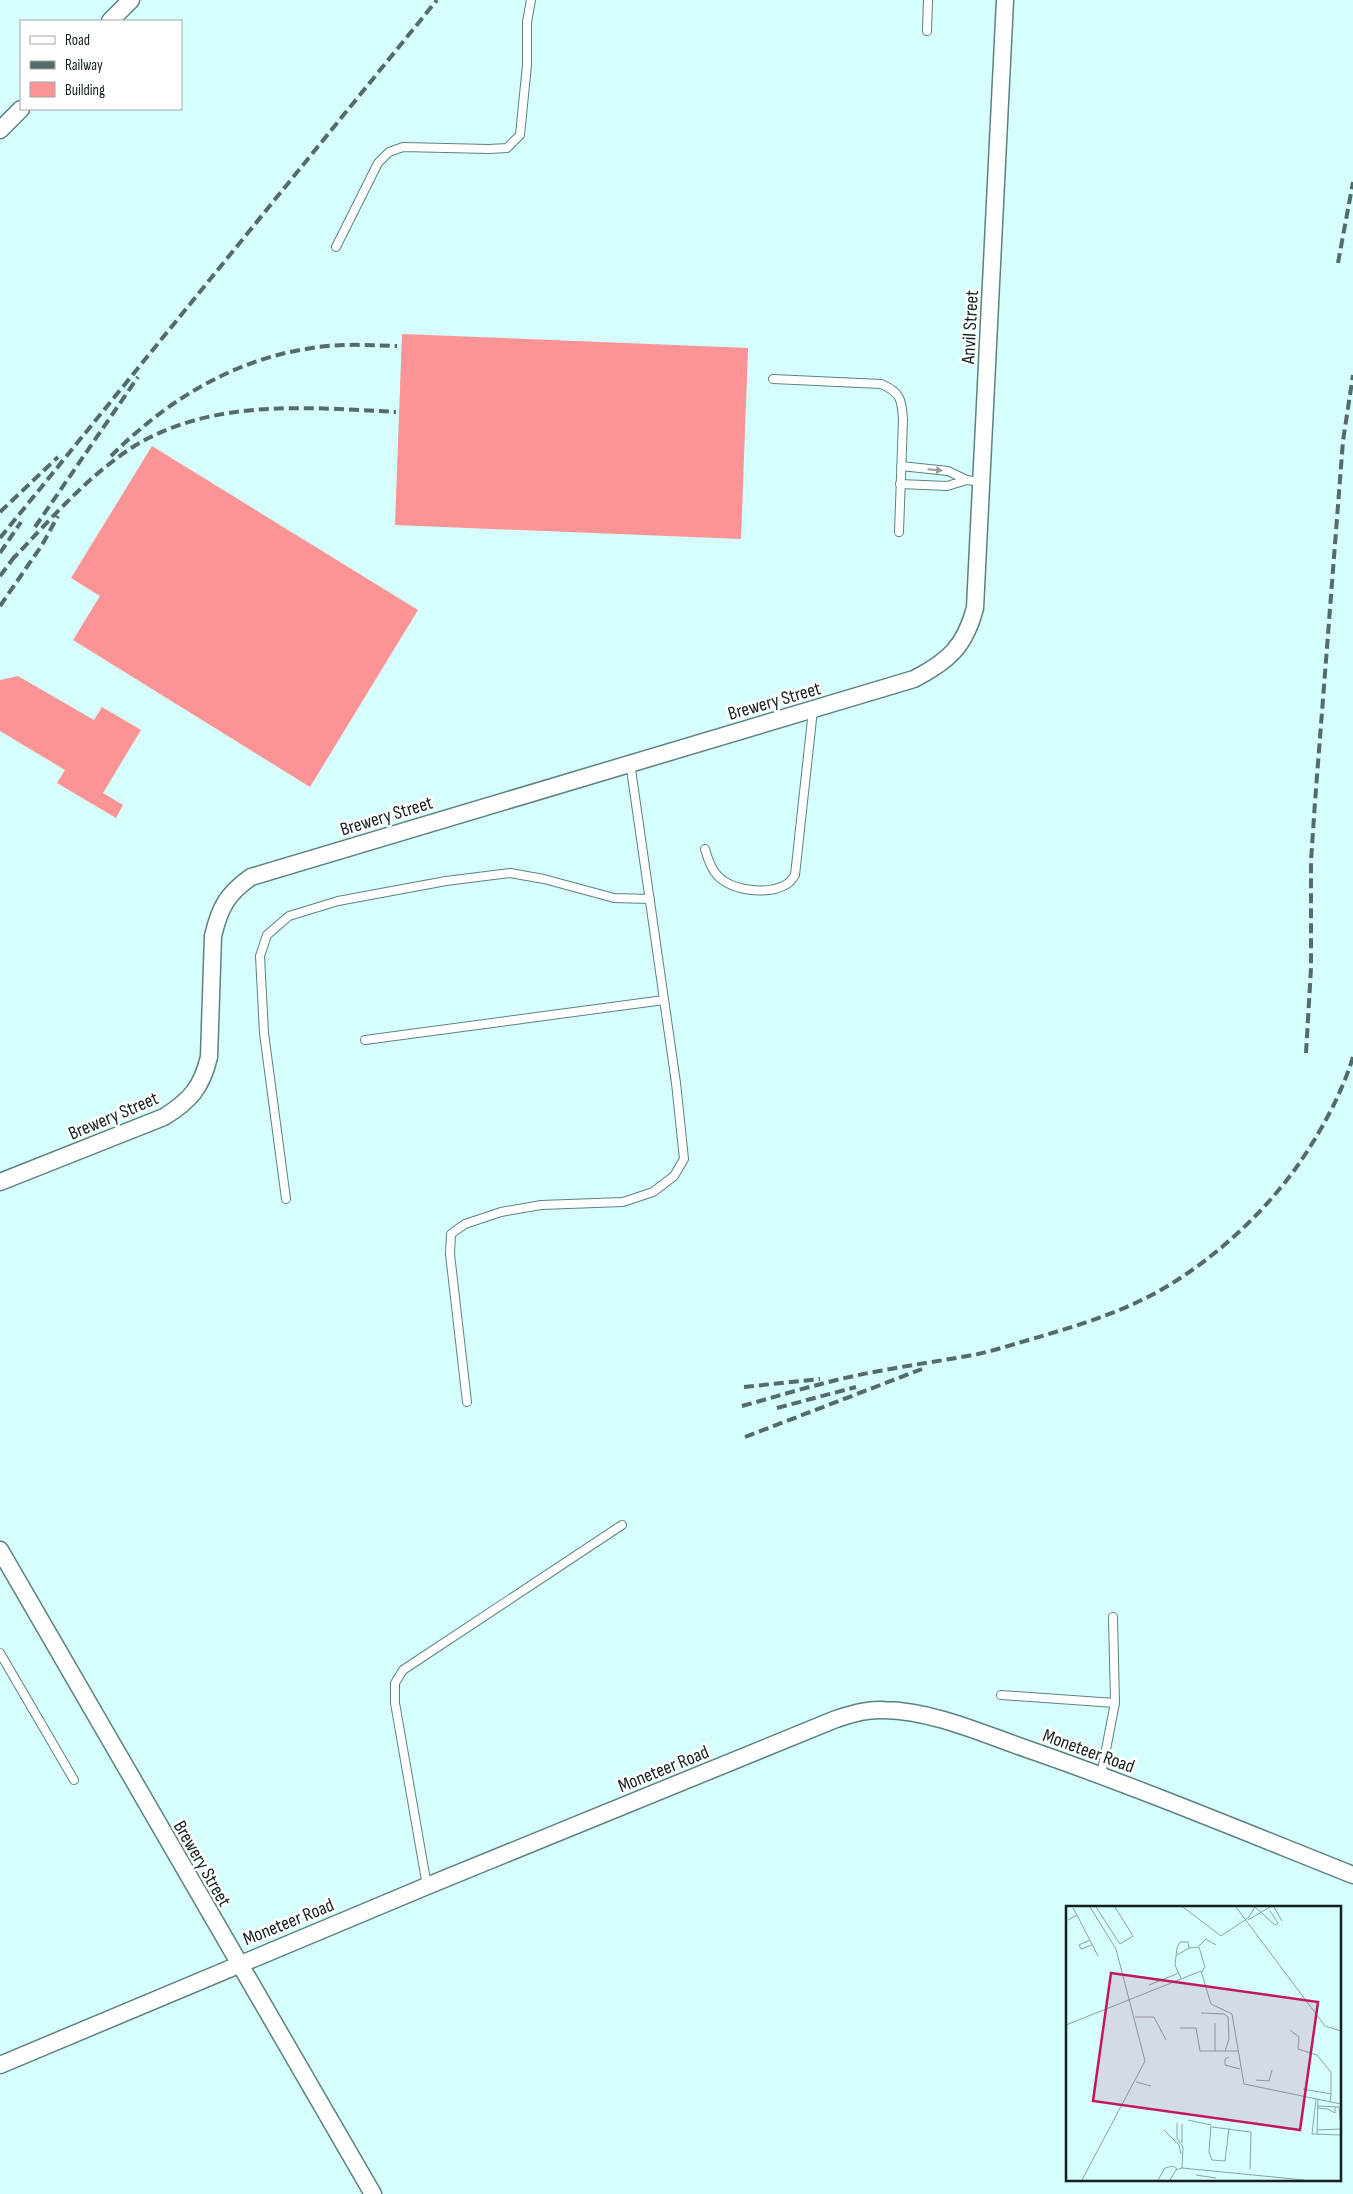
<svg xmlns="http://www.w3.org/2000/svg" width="1353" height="2194" viewBox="0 0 1353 2194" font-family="'Sofia Sans Condensed',sans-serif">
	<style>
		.building { fill: #fc9495 }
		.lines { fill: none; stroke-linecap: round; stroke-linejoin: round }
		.service-casing { stroke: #5c8280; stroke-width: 10 }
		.minor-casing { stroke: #5c8280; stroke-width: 19 }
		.service { stroke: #fff; stroke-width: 8 }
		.minor { stroke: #fff; stroke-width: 16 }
		.rail { stroke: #546b6a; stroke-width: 4; stroke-dasharray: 10 5; stroke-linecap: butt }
		.oneway { fill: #949b9b }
		.labels { text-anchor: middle; stroke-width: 5; stroke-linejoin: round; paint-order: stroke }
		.street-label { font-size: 19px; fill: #122120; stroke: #fff }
		.inset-road { fill: none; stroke: #87a6a4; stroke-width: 1 }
		.view { fill: #c2185b; fill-opacity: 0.15; stroke: #c2185b; stroke-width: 2.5 }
		.inset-edge { fill: none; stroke: #122120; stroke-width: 2.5 }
	</style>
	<rect width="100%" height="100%" fill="#d5fefc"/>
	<!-- building -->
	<path class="building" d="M402,334L748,348L741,539L395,525Z
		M152,446L418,610L310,787L73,640L100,596L71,578Z
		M18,676L94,720L102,707L141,730L103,793L123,805L116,818L57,783L65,770L0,731V680Z"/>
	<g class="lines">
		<!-- service casing -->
		<g class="service-casing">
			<path id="service" d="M927,31L928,0
				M336,247L378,163L389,152L403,147L489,149L507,148L520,135L527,65V22L531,0
				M773,379L881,384C900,392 902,399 903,420L899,532
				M901,466L948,471L967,480L981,482
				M900,484L947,486L967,480
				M705,849C707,856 710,865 714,871C727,891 767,896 787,884C790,882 793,878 795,875L813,710
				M365,1040L664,1000
				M286,1199L264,1033L260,956L267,935L289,916L338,901L446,881L510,873L544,879L614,898L650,899
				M467,1402L450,1254L451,1234L465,1224L501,1212L541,1205L623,1202L653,1192L674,1176L684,1159L676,1083L630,762
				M0,1653L74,1780
				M1001,1695L1115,1703
				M1101,1775L1115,1703L1113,1617
				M427,1886L395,1703V1683L403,1670L622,1525"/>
		</g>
		<!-- minor casing -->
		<g class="minor-casing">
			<path id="minor" d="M110,21L131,0
				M0,130L21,109
				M0,1182L164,1117C190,1101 202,1087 209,1057L213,936C220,907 227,894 251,877L914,679C949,661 965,646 975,608L1005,0
				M0,1550L373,2194
				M0,2065L427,1886L836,1719C852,1714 867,1709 884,1710C933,1711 981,1733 1027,1749C1137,1787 1245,1832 1353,1875"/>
		</g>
		<!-- service -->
		<use href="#service" class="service"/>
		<!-- minor -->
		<use href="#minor" class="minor"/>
		<!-- rail -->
		<path class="rail" d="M1338,263L1353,182
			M111,456C164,403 230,361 306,349C336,343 367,345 397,346
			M0,512L58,457
			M35,527L138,377
			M0,538L437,0
			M0,553L21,522
			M11,561C45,525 78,487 117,458C197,397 302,407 396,412
			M0,576L15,556
			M0,606L42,545L58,516
			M1306,1053L1311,968V861L1315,802L1343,441L1353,375
			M744,1387L820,1379
			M742,1406C789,1393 836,1378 885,1370C916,1364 947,1360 978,1354C996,1350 1014,1344 1032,1339C1076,1326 1120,1313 1159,1291C1212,1261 1260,1217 1296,1168C1319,1135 1341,1096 1353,1057
			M777,1408L856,1387
			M745,1437L922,1369"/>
	</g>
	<!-- one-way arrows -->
	<defs><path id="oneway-solid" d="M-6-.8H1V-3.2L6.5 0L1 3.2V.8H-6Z" transform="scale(1.25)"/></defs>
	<use class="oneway" href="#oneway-solid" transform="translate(935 470) rotate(5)"/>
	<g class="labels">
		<!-- street labels -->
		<g class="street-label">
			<text transform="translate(969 327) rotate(-87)" y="7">Anvil Street</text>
			<text transform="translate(774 700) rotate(-16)" y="7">Brewery Street</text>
			<text transform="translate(386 815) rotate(-17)" y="7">Brewery Street</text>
			<text transform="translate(113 1115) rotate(-23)" y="7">Brewery Street</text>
			<text transform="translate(1089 1750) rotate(20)" y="7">Moneteer Road</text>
			<text transform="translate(663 1768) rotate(-22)" y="7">Moneteer Road</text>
			<text transform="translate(203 1863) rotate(60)" y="7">Brewery Street</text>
			<text transform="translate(288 1921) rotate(-22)" y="7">Moneteer Road</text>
		</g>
	</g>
	<!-- overview -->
	<g transform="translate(1066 1906)">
		<rect width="275" height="275" fill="#d5fefc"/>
		<path class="inset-road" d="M30,1L54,38L67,30L49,1M117,1L155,30L182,12L189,1L209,19L212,17L204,5M170,1L259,120L275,125M208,1L216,15M11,9L32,50M2,14L11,9L7,2M182,14L204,1M24,34L13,39L15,43L26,39M132,41L140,33L150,39M123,42L133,41L139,61L136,66M111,49L123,42L122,36H114L111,42L109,59L115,72M83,79L113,67M135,107L158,108L162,111L163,133L159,145M69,111H88L100,134M0,119L135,65L145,98L166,108L178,178L275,198M114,122H130L134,145H172M224,124L233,131L232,143L251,149L265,166V188M149,145V117M163,151L159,153V159L174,163M190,174L203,175L206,164M70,176L85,180M237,183L265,188L264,196M250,193L246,228L275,229M251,200L273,201L274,214M251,202L262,203L269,207V201M122,214L145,219L143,246L146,254L159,255L163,222M111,217V232L117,241L116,262M146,221L185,226L184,263M98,224L113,239L115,248M251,224L275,223M251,228L252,193M116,237V218M130,269L150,272M16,274L79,155L50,43L24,1M92,274L99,262L107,260L111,263M104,274L110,264L116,262L238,274"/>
		<path class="view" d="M45,67L252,96L234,224L27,195Z"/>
		<rect width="275" height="275" class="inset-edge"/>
	</g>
	<!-- legend -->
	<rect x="20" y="20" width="162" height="90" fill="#ffffff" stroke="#a0a6a6"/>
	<rect x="30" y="36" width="25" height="8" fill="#ffffff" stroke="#a0a6a6"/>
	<text x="65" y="45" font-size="15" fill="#122120">Road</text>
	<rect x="30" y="61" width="25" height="8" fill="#546b6a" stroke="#a0a6a6"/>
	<text x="65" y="70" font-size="15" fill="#122120">Railway</text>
	<rect x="30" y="82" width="25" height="15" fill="#fc9495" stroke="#a0a6a6"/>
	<text x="65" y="95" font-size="15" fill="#122120">Building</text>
</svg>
